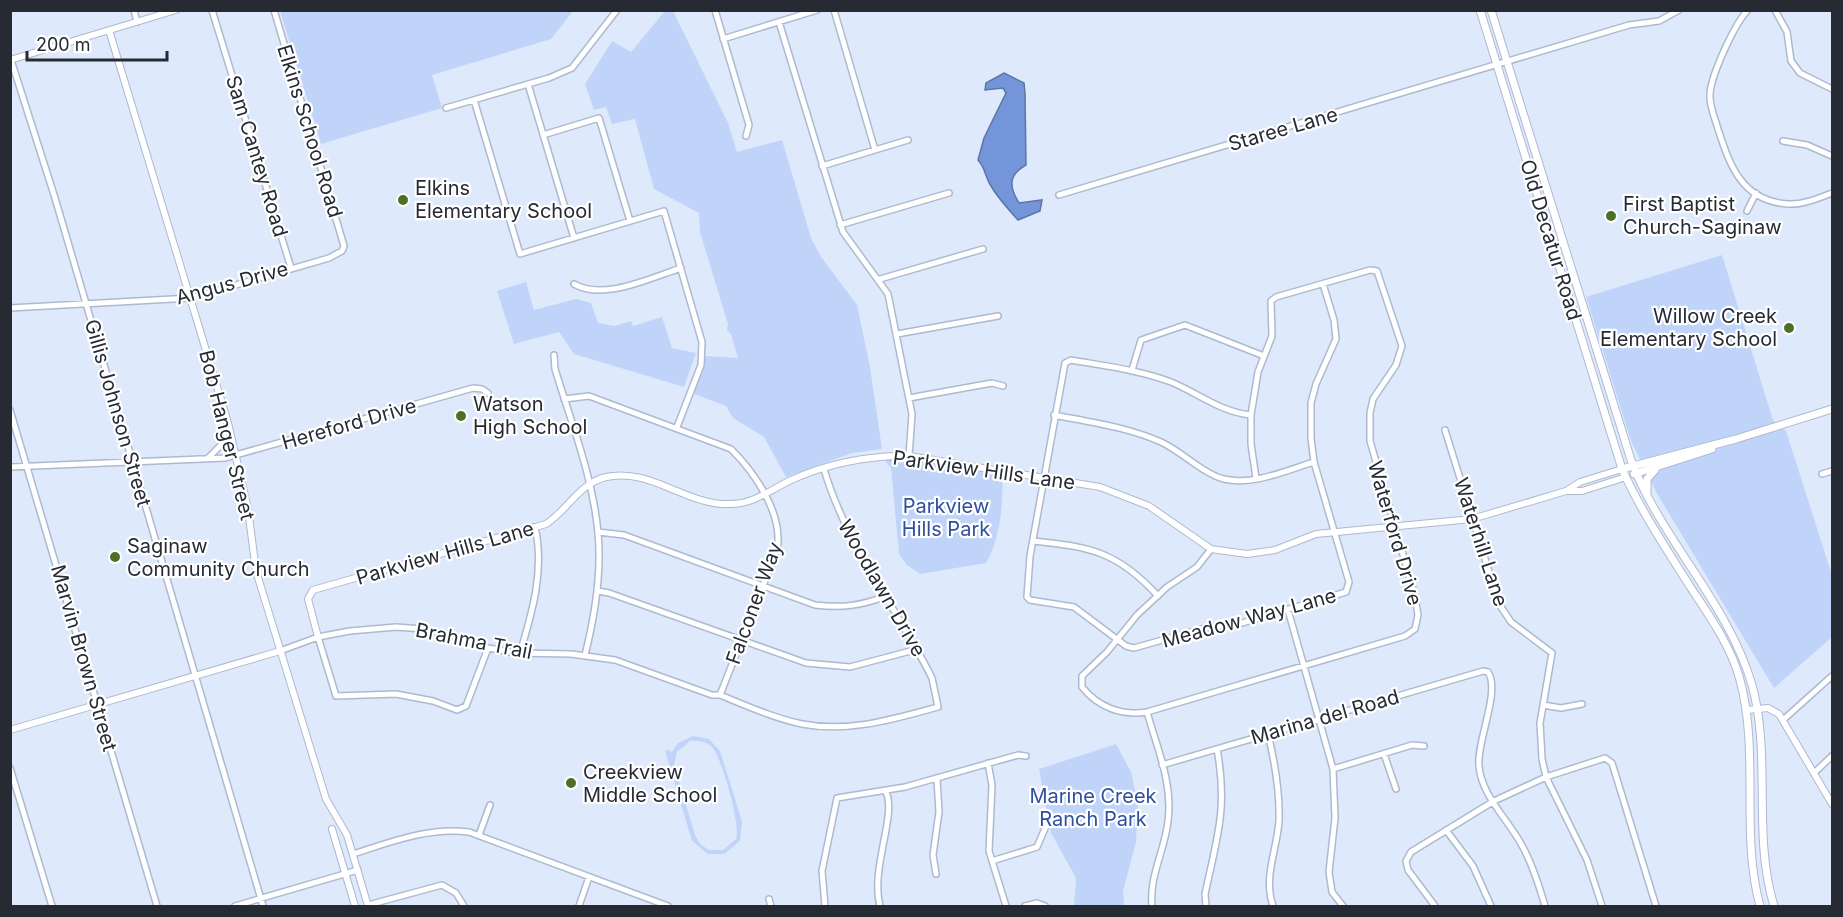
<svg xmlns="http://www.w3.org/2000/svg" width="1843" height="917" viewBox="0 0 1843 917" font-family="Inter,sans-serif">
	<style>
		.green { fill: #c0d4fa; fill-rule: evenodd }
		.water { fill: #7495d9; stroke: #5d75a7; stroke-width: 1.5 }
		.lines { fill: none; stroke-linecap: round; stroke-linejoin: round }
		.minor-casing { stroke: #aeb9d0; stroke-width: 8 }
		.tertiary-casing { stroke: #aeb9d0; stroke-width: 8 }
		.secondary-casing { stroke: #aeb9d0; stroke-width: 9 }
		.minor { stroke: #fff; stroke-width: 5 }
		.tertiary { stroke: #fff; stroke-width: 6 }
		.secondary { stroke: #fff; stroke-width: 7 }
		.poi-dot { fill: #4e6f26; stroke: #fff; stroke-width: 2 }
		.labels { text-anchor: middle; stroke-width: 4.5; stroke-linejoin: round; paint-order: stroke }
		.street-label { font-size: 20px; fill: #262a33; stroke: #fff }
		.poi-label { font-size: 20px; fill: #262a33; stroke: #fff; text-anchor: start }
		.park-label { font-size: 20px; fill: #2d50a1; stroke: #fff }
	</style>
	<rect width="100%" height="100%" fill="#dfe9fc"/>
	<!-- green -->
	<path class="green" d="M280,11V10L573,11L551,39L432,75L442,108L321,144Z
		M665,11H673L728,123L737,152L782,140L811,238L821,257L857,305L870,367L882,449L852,453L786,477L764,437L733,418L726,406L694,394L706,356L738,358L731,334L727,330L728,324L700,232L699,213L654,189L635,119L612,124L606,107L594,110L585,84L612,41L631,52Z
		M1722,255L1773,420L1786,431L1832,575V637L1774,688L1656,492L1631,441L1586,297Z
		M526,282L534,310L576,299L591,303L598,323L614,326L631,321L633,326L662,317L672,348L696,353L684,387L574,354L559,332L514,344L497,291Z
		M887,459H913L1002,474C1004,501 1000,540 986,563L920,574L907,565L899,554L891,468L885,461Z
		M693,736L709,739L720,751L742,821L740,841L724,854H708L692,841L665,751L670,750L671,753L678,743ZM690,741C698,740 706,741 712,747C722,758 741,826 736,839L723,850H709L700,844L695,835L674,765L677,752Z
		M1116,744L1131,772L1138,803L1136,842L1123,891L1124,906H1074L1076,878L1051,833L1039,769Z"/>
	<!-- water -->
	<path class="water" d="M1004,73L1024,83L1025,94L1026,165C1008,175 1009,187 1019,203L1042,200L1040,211L1018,220C1008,209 998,198 991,186C985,177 986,169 978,160L984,138L1006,93L1003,88L985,90L986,83Z"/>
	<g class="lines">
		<!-- minor casing -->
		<g class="minor-casing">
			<path id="minor" d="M134,10L137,22
				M212,10L291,268
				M715,10L749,125L746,136
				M834,10L875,150
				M1748,10C1735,23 1711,75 1710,94C1709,106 1715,118 1718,129C1730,166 1742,201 1788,204C1803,205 1819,198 1832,193
				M1775,10L1787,32L1791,61L1800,73L1832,89
				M779,22L843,232L888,294L912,414L909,456
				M723,39L817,10
				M11,60L55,198L263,906
				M528,84L574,238
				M474,100L520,254L664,211L702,342L701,365L677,427
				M446,108L549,78L572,68L617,10
				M543,135L599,118L630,221
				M1783,141L1807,145L1832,156
				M822,166L908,140
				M1059,195L1629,25L1659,21L1679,10
				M1747,211L1756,193
				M840,225L949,193
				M880,279L983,249
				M574,284C603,301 650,278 681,268
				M10,308L191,298L329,258L342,251L344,246L274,10
				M897,334L998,316
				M554,355L555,369C571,422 593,477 598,533C602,574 595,615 585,655
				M1132,370L1141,340L1185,325L1264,356
				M909,398L992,383L1003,386
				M564,399L589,396L731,449C755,473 784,515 777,550L720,695
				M10,410L157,906
				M1054,415C1090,422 1127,427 1161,442C1181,451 1205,475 1224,479C1253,486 1287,470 1314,462
				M1251,415C1220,412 1198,393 1171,382C1139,370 1105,366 1071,360L1065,363L1030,556L1027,597L1030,600L1074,607L1126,646L1134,648L1205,628L1242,623L1346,592L1349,582L1314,462L1311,438V403L1316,384L1336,339L1334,320L1323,284
				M1445,430L1499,604L1511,622L1552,653L1540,723L1542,759L1546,777L1587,860L1602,906
				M208,458L221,445L227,424
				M10,467L225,458L473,388L482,389L488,393
				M1822,474L1832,471
				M598,532L624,535L815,605C842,608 861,606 886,596
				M1033,541C1090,547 1117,551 1158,596
				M1211,549L1197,567L1167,587L1137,615L1107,652L1082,676V687C1098,707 1121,716 1147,712L1405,636L1415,629L1418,615L1415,596L1370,441V413L1373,399L1396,365L1402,346L1377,271L1370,270L1276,297L1271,301L1272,336L1258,372L1251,415V444L1256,478
				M598,591L609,593L806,663L850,667L918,649
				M1288,610L1333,769L1335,818L1329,872L1332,892L1343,906
				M318,637L336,696L396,694L433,701L457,710L466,706L488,648
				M280,651L318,637L350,631L396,627L423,629L451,635L488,648L515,653L571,654L615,660L712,695H720C747,706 774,718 802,724C849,733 894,719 938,707L932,678C897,608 846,545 824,469
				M520,653C532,613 545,570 535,527
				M1543,705L1561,708L1582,704
				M1147,712C1157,748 1173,783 1168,821C1165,850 1149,876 1152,906
				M1783,720L1832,676
				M1268,734C1275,763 1280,790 1279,821C1277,850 1263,877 1273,906
				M1384,754L1396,789
				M988,763L992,785L989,851L1006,906
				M1162,765L1483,671L1488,672C1501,691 1476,743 1479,766C1481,794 1507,819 1520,842C1532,862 1539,885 1545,906
				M10,768L52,906
				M1333,769L1412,745L1424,746
				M1814,773L1832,756
				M1446,830L1473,866L1491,906
				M479,835L490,805
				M353,854C391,842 428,827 469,832L668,906
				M992,861L1037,847L1049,819
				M936,874L933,855L939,812L937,779
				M769,899L771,906
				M368,905L442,885L456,893L464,906
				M235,906L358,870
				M579,906L589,877
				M825,906L822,871L837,798L905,787L1018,755L1026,756
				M880,906C870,869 897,815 886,792
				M1025,906L1037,903L1045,906
				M1206,906L1205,894C1217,838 1228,808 1217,749
				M1435,906L1408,870L1406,861L1411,852L1494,801L1546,777L1605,758L1612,763L1656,906"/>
		</g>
		<!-- tertiary casing -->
		<g class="tertiary-casing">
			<path id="tertiary" d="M109,30L228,423L248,509L256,571L326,799L347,835L368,906
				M10,60L176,10
				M1566,491H1582L1626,477
				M318,637L308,599L313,590L546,524C569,509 578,484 606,477C650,467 687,506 730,504C753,504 769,491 789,481C825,464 869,455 909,456L1100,487L1149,506L1211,549L1247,554L1275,550L1316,534L1472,519L1566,491L1580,482L1622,469
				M1747,710L1768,708L1779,714L1832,804
				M10,730L280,651
				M332,829L355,906"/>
		</g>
		<!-- secondary casing -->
		<g class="secondary-casing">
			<path id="secondary" d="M1480,10L1622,469C1641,511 1667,550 1691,588C1710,617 1731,646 1740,680C1760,754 1740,833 1760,906
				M1491,10L1631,460C1661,540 1728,602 1752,685C1772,757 1752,834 1774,906
				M1622,469L1736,439L1832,409
				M1634,474L1712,449
				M1647,492V479L1655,470"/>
		</g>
		<!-- minor -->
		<use href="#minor" class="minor"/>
		<!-- tertiary -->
		<use href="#tertiary" class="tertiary"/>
		<!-- secondary -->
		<use href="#secondary" class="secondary"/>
	</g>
	<!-- markers -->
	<g class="poi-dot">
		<circle cx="403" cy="200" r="6"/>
		<circle cx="1611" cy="216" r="6"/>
		<circle cx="1789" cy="328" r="6"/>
		<circle cx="461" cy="416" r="6"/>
		<circle cx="115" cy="557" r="6"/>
		<circle cx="571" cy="783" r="6"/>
	</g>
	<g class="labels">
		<!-- street labels -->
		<g class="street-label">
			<text transform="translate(1283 129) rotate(-16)" y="7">Staree Lane</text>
			<text transform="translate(310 131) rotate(73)" y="7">Elkins School Road</text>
			<text transform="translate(257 156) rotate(73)" y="7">Sam Cantey Road</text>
			<text transform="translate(1551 240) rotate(73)" y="7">Old Decatur Road</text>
			<text transform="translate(232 283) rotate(-15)" y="7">Angus Drive</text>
			<text transform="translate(118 413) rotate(74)" y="7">Gillis Johnson Street</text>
			<text transform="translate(349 424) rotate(-16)" y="7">Hereford Drive</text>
			<text transform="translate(227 435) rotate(76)" y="7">Bob Hanger Street</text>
			<text transform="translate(984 470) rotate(8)" y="7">Parkview Hills Lane</text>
			<text transform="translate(1395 533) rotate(74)" y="7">Waterford Drive</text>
			<text transform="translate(1481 542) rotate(72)" y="7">Waterhill Lane</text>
			<text transform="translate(445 553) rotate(-16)" y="7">Parkview Hills Lane</text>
			<text transform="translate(882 588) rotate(60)" y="7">Woodlawn Drive</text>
			<text transform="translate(754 603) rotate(-70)" y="7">Falconer Way</text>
			<text transform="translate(1249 618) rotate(-15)" y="7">Meadow Way Lane</text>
			<text transform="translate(474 641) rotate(11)" y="7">Brahma Trail</text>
			<text transform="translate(84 658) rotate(74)" y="7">Marvin Brown Street</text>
			<text transform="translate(1325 717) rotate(-16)" y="7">Marina del Road</text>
		</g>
		<!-- poi labels -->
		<g class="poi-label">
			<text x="415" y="195">Elkins<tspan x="415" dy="23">Elementary School</tspan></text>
			<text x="1623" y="211">First Baptist<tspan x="1623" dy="23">Church-Saginaw</tspan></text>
			<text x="1777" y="323" text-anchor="end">Willow Creek<tspan x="1777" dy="23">Elementary School</tspan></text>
			<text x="473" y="411">Watson<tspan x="473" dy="23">High School</tspan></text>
			<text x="127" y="553">Saginaw<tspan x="127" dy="23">Community Church</tspan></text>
			<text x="583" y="779">Creekview<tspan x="583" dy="23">Middle School</tspan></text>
		</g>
		<!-- park labels -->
		<g class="park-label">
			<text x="946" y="513">Parkview<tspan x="946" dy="23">Hills Park</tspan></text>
			<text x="1093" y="803">Marine Creek<tspan x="1093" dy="23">Ranch Park</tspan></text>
		</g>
	</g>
	<!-- border -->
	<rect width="1843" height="917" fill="none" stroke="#262a33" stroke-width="24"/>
	<!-- scale -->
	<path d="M27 51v9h140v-9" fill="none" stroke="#262a33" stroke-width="3"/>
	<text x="36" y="51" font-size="18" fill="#262a33" stroke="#ffffff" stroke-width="4.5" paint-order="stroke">200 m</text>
</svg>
